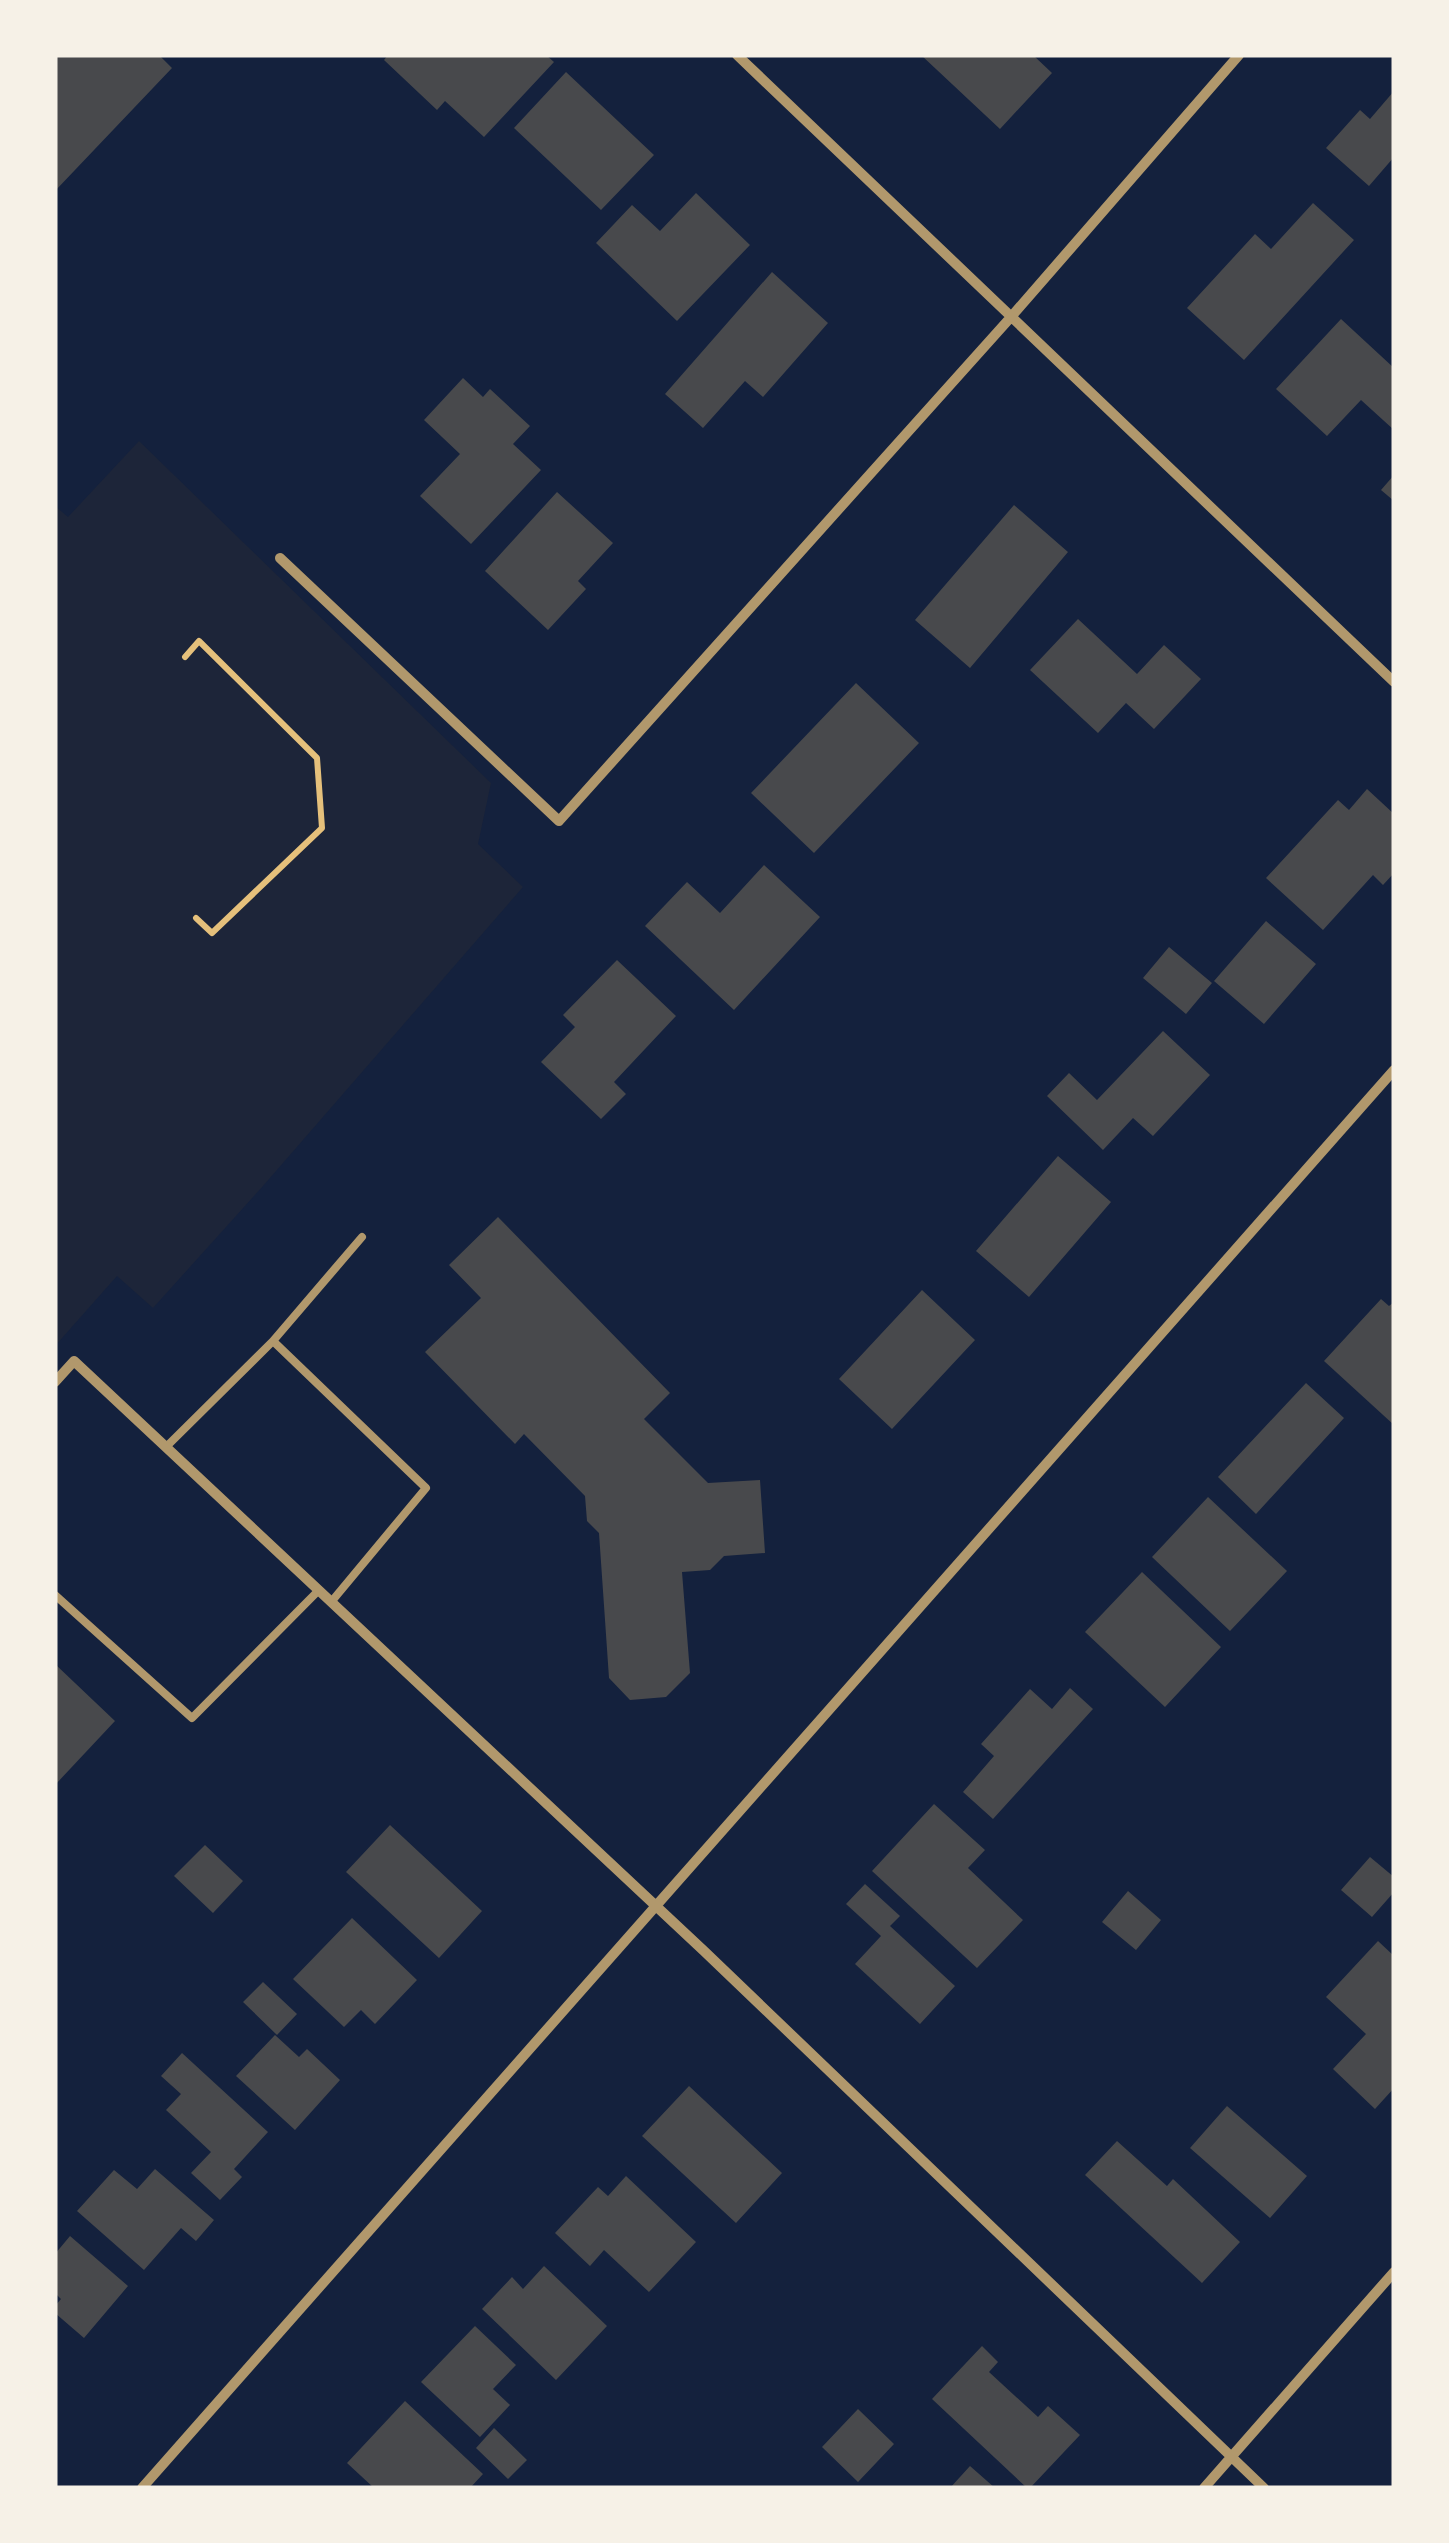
<svg xmlns="http://www.w3.org/2000/svg" width="1449" height="2543" viewBox="0 0 1449 2543" font-family="Mulish,sans-serif">
	<style>
		.green { fill: #1d2539 }
		.building { fill: #48494c }
		.lines { fill: none; stroke-linecap: round; stroke-linejoin: round }
		.path { stroke: #e5c07b; stroke-width: 6 }
		.service { stroke: #b1986c; stroke-width: 8 }
		.minor { stroke: #b1986c; stroke-width: 10 }
	</style>
	<rect width="100%" height="100%" fill="#14213d"/>
	<!-- green -->
	<path class="green" d="M139,441L491,783L478,844L523,887L263,1186L153,1308L117,1276L55,1346V506L68,517Z"/>
	<!-- building -->
	<path class="building" d="M55,55H159L172,68L55,191Z
		M388,55H546L554,62L484,137L445,101L437,110L384,60Z
		M921,55H1033L1052,73L1000,129Z
		M566,72L654,155L601,210L514,128Z
		M1394,91V157L1369,186L1326,148L1360,110L1370,119Z
		M696,193L750,245L677,321L596,243L632,205L660,231Z
		M1313,203L1354,240L1244,360L1187,308L1255,234L1271,249Z
		M772,272L828,323L763,397L745,381L703,428L665,394Z
		M1341,319L1394,368V430L1361,400L1327,436L1276,389Z
		M463,378L483,397L490,389L530,426L513,444L541,470L471,544L420,496L460,454L424,420Z
		M1394,475V501L1381,490Z
		M557,492L613,543L578,581L586,589L548,630L485,571Z
		M1014,505L1068,552L970,668L915,620Z
		M1078,619L1137,674L1164,645L1201,679L1154,729L1126,703L1098,733L1030,670Z
		M856,683L919,743L814,853L751,793Z
		M1367,789L1394,814V873L1383,885L1373,875L1323,930L1266,878L1338,800L1349,810Z
		M764,865L820,917L734,1010L645,926L687,882L720,913Z
		M1266,921L1316,964L1264,1024L1214,981Z
		M1169,947L1212,983L1186,1014L1143,978Z
		M617,960L676,1016L614,1082L626,1094L601,1119L541,1062L575,1027L563,1015Z
		M1163,1031L1210,1075L1153,1136L1133,1118L1103,1150L1047,1096L1069,1073L1097,1100Z
		M1058,1156L1111,1202L1029,1297L976,1251Z
		M498,1217L670,1393L644,1419L708,1483L760,1480L765,1553L724,1556L710,1570L682,1572L690,1673L666,1697L630,1700L609,1678L599,1533L587,1521L585,1496L524,1434L515,1444L425,1352L481,1298L449,1265Z
		M922,1290L975,1340L892,1429L839,1379Z
		M1381,1299L1389,1306L1394,1302V1425L1324,1361Z
		M1306,1383L1344,1418L1256,1514L1218,1477Z
		M1208,1497L1287,1571L1230,1631L1152,1557Z
		M1142,1572L1221,1647L1165,1707L1085,1632Z
		M55,1664L115,1721L55,1785Z
		M1070,1688L1093,1709L993,1819L963,1792L994,1756L981,1744L1030,1689L1052,1709Z
		M934,1804L985,1850L968,1868L1023,1920L977,1968L872,1871Z
		M390,1825L482,1911L439,1958L346,1872Z
		M205,1845L243,1881L213,1913L174,1876Z
		M1370,1857L1394,1877V1892L1372,1917L1341,1890Z
		M865,1884L900,1916L890,1926L955,1986L920,2024L855,1964L881,1936L846,1904Z
		M1128,1891L1161,1920L1136,1950L1102,1922Z
		M352,1918L417,1980L375,2024L361,2010L344,2027L293,1979Z
		M1378,1941L1394,1956V2088L1375,2109L1333,2069L1366,2034L1326,1997Z
		M263,1982L297,2014L277,2035L243,2002Z
		M275,2035L299,2057L307,2049L340,2080L295,2130L236,2076Z
		M182,2053L268,2132L234,2169L242,2177L220,2200L191,2173L211,2152L166,2110L181,2094L161,2076Z
		M689,2086L782,2173L736,2223L642,2136Z
		M1227,2106L1307,2176L1270,2218L1190,2148Z
		M1117,2141L1167,2186L1173,2179L1240,2242L1202,2283L1085,2175Z
		M155,2169L214,2220L196,2241L181,2228L144,2270L77,2211L114,2170L137,2189Z
		M626,2176L696,2242L649,2292L604,2250L590,2266L555,2233L598,2187L608,2196Z
		M70,2236L128,2286L84,2338L55,2313V2306L61,2299L55,2293V2254Z
		M544,2266L607,2326L556,2380L482,2309L512,2277L523,2289Z
		M475,2326L516,2365L493,2389L510,2405L480,2437L421,2382Z
		M982,2346L998,2362L989,2372L1038,2417L1048,2406L1080,2435L1030,2488H1027L932,2399Z
		M405,2401L483,2474L470,2488H374L347,2463Z
		M858,2409L894,2444L858,2482L822,2447Z
		M494,2428L527,2460L508,2479L476,2448Z
		M970,2466L995,2488H950Z"/>
	<g class="lines">
		<!-- path -->
		<path class="path" d="M185,657L199,641L317,758L322,828L212,933L196,918"/>
		<!-- service -->
		<path class="service" d="M166,1447L273,1341
			M55,1595L192,1718L319,1590
			M332,1601L426,1488L273,1341L362,1237"/>
		<!-- minor -->
		<path class="minor" d="M737,55L1394,682
			M280,558L559,821L1011,317L1239,55
			M55,1382L74,1361L704,1951L1264,2488
			M142,2488L1394,1070
			M1204,2488L1394,2272"/>
	</g>
	<!-- border -->
	<rect width="1449" height="2543" fill="none" stroke="#f6f1e7" stroke-width="115"/>
</svg>
